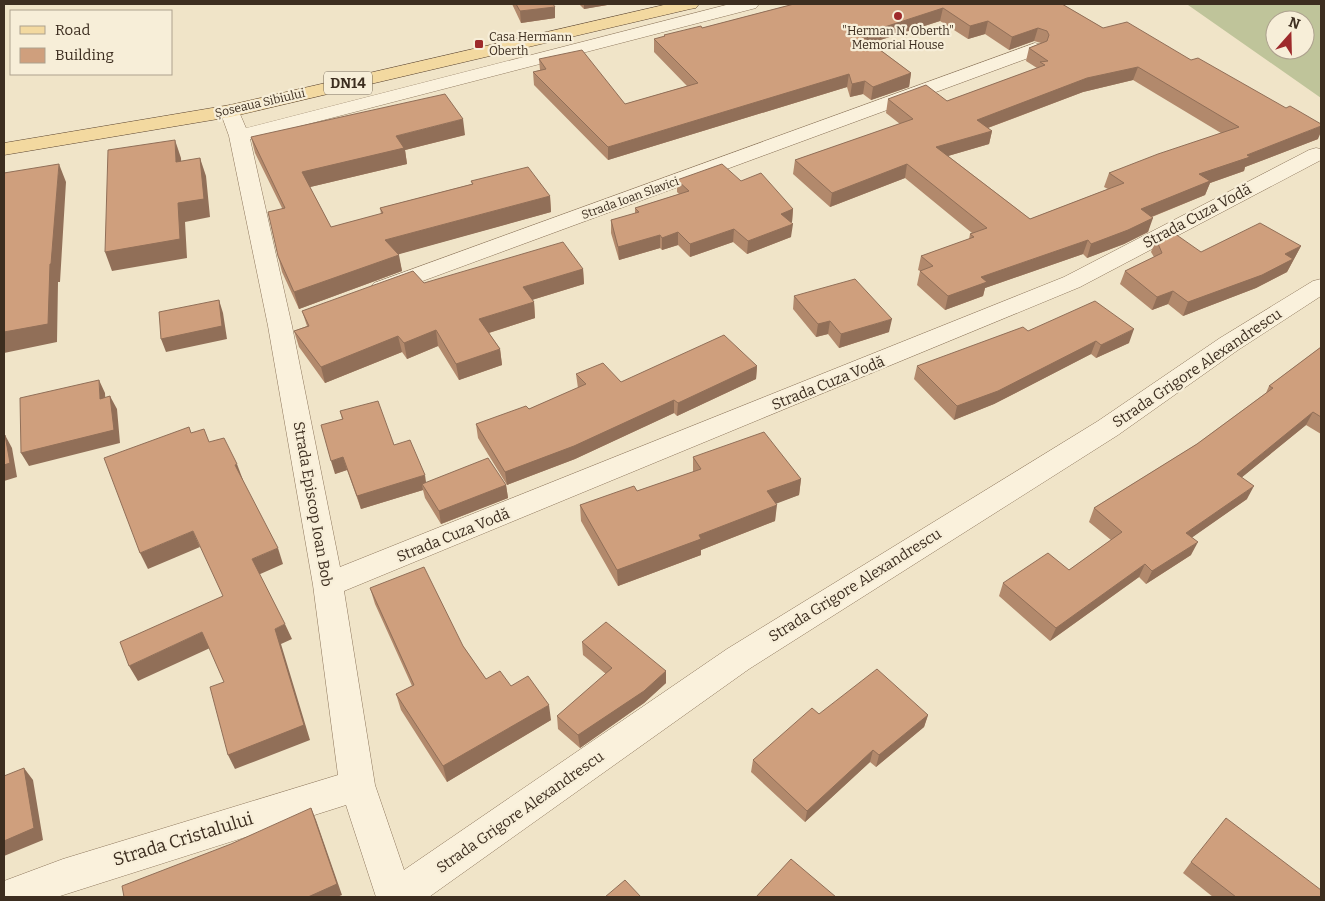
<svg xmlns="http://www.w3.org/2000/svg" width="1325" height="901" viewBox="0 0 1325 901" font-family="Bitter,serif">
	<style>
		.cemetery { fill: #bfc49a; fill-rule: evenodd }
		.lines { fill: none; stroke-linecap: round; stroke-linejoin: round }
		.minor-casing { stroke: #8d765c; stroke-width: 1 }
		.major-casing { stroke: #5b4430; stroke-width: 1 }
		.minor { fill: #faf1dc; fill-rule: evenodd }
		.major { fill: #f3d9a0; fill-rule: evenodd }
		.wall { fill: #b2896c; fill-rule: evenodd }
		.shaded-wall { fill: #916f58 }
		.building { fill: #cf9f7d; stroke: #916f58; fill-rule: evenodd }
		.poi-dot { fill: #9e2a2b; stroke: #f7eed8; stroke-width: 2 }
		.labels { text-anchor: middle; stroke-width: 4.5; stroke-linejoin: round; paint-order: stroke }
		.far-poi-label { font-size: 12px; fill: #3d2e20; stroke: #f7eed8 }
		.far-street-label { font-size: 12px; fill: #3d2e20; stroke: #f7eed8 }
		.shield { fill: #f7eed8; stroke: #756857; stroke-width: 1 }
		.shield-label { font-size: 14px; font-weight: bold; fill: #3d2e20 }
		.street-label { font-size: 15px; fill: #3d2e20; stroke: #f7eed8 }
		.near-street-label { font-size: 18px; fill: #3d2e20; stroke: #f7eed8 }
	</style>
	<rect width="100%" height="100%" fill="#f0e4c8"/>
	<!-- cemetery -->
	<path class="cemetery" d="M1187,4H1321V98L1188,5ZM1275,20H1305V50H1275Z"/>
	<g class="lines">
		<!-- minor casing -->
		<g class="minor-casing">
			<path id="minor" d="M730,4H759L756,8L250,139L292,326L340,567L1064,277L1309,150L1316,148L1321,149V160L1080,287L344,591L375,785L404,870L727,649L1098,421L1220,338L1313,281L1321,279V296L1238,350L1118,435L749,669L429,897H376L346,805L57,897H4V881L63,859L338,775L313,585L268,326L229,136L220,111L223,107L230,105L237,107L246,128Z
				M1035,43L1042,45L1044,49L1042,53L390,293L382,295L374,293L370,288L374,283Z"/>
		</g>
		<!-- major casing -->
		<g class="major-casing">
			<path id="major" d="M668,4H699L696,8L690,9L230,117L4,155V143L230,105Z"/>
		</g>
		<!-- minor -->
		<use href="#minor" class="minor"/>
		<!-- major -->
		<use href="#major" class="major"/>
	</g>
	<!-- wall -->
	<path class="wall" d="M512,4H553L555,18L521,23Z
		M579,4H613L584,9Z
		M794,4H1062L1103,28L1318,139L1245,167L1244,171L1210,183L1205,195L1152,217L1148,232L1124,244L1087,258L1083,254L985,288L983,296L945,310L917,285L920,271L918,270L921,256L969,239L970,234L972,233L905,178L830,207L793,174L795,160L900,124L886,113L888,99L947,101L1037,68L1026,61L1029,48L1041,43L1034,41L1009,50L985,34L968,39L940,21L871,43L911,73L909,87L871,100L863,94L850,97L847,87L608,160L534,85L533,72L540,70L539,59L625,104L687,86L654,52V39L664,37V35L702,28ZM1133,80L1221,133L1109,173L1104,187L1108,189L1030,219L948,156L989,144L992,131L988,128L1083,92Z
		M465,135L405,150L407,164L310,187L331,227L381,214L380,208L472,184L471,181L550,196L551,212L398,254L402,271L299,309L282,272L278,256L282,208L255,153L251,137Z
		M677,180L741,181L793,209L792,222H791V237L747,254L733,242L690,257L678,245L662,250L660,248L619,260L611,233V220L635,214V208L679,194L677,192Z
		M1156,239L1201,252L1301,246L1287,272L1256,288L1183,316L1168,304L1152,310L1120,284L1125,271L1154,257L1151,252Z
		M583,269L584,284L532,300L534,302L535,318L489,333L500,349L502,365L459,380L438,346L407,359L402,352L325,383L299,347L294,331L307,326L302,311L424,283Z
		M794,296L889,332L839,348L828,334L816,337L793,309Z
		M1028,331L1129,343L1096,358L1091,354L994,404L954,420L914,379L917,366Z
		M1321,347V434L1306,425L1242,477L1247,499L1192,537L1191,555L1146,584L1139,577L1050,641L999,596L1003,583L1069,570L1111,540L1089,522L1094,508L1197,444L1266,393L1269,386Z
		M757,366L756,379L677,416L674,413L575,459L507,485L478,438L476,424L529,409L578,388L576,374L621,382Z
		M340,411L394,445L426,483L506,485L508,498L441,524L425,498L423,490L361,509L347,470L335,474L342,419Z
		M693,457L801,479L799,495L776,503L775,521L701,550V555L618,586L581,521L580,505L637,491L693,472Z
		M370,588L463,646L486,679L511,686L551,720L447,782L401,710L396,694L412,686L375,604Z
		M582,642L666,671V683L644,703L580,748L558,729L557,716L606,674L583,655Z
		M819,714L928,715L924,727L876,767L870,762L805,822L751,772L753,760Z
		M1191,862L1320,897H1213L1183,873Z"/>
	<!-- shaded-wall -->
	<path class="shaded-wall" d="M584,4H613L584,9Z
		M555,7V18L521,23L520,11Z
		M943,8L940,21L858,47L860,35Z
		M988,21L985,34L968,39L970,26Z
		M1038,28L1034,41L1009,50L1012,37Z
		M1138,67L1133,80L1083,92L974,133L977,120L1087,78Z
		M911,73L909,87L871,100L873,87Z
		M849,74L847,87L608,160V147Z
		M865,81L863,94L850,97L852,84Z
		M463,119L465,135L405,150L407,164L306,188L302,172L396,136Z
		M1321,126V132L1318,139L1245,167L1244,171L1210,183L1205,195L1136,223L1141,209L1199,174Z
		M992,131L989,144L934,160L936,147Z
		M175,140L181,158L182,180L176,162Z
		M200,158L206,176L210,217L185,222L187,258L112,271L105,252L178,203Z
		M59,164L66,182L60,282H58L57,342L4,353V332L50,264Z
		M907,164L905,178L830,207L832,193Z
		M550,196L551,212L389,257L385,240Z
		M793,209L792,222L780,227L781,214Z
		M1153,218L1148,232L1124,244L1087,258L1091,244Z
		M793,224L791,237L747,254L748,241Z
		M734,229L733,242L690,257V244Z
		M678,232V245L662,250V238Z
		M660,235V248L619,260L618,247Z
		M1088,240L1083,254L985,288L983,296L945,310L948,296L981,277Z
		M1301,246L1287,272L1256,288L1183,316L1188,302Z
		M399,255L402,271L299,309L294,292Z
		M583,269L584,284L525,302L523,287Z
		M1173,291L1168,304L1152,310L1157,297Z
		M219,300L223,313L227,339L166,352L161,339Z
		M534,302L535,318L482,335L479,319Z
		M892,319L889,332L839,348L841,334Z
		M830,321L828,334L816,337L818,324Z
		M1134,329L1129,343L1096,358L1101,345Z
		M436,330L438,346L407,359L404,343Z
		M398,336L402,352L325,383L321,367Z
		M1096,341L1091,354L994,404L954,420L957,406Z
		M500,349L502,365L459,380L456,364Z
		M757,366L756,379L677,416L678,403Z
		M99,380L105,393L106,412L100,399Z
		M110,396L117,409L120,443L29,466L21,453Z
		M674,400V413L575,459L507,485L505,472Z
		M1313,412L1306,425L1230,487L1237,474Z
		M5,435L12,448L17,477L4,481Z
		M343,457L347,470L335,474L331,461Z
		M237,464L243,480L241,481L235,465Z
		M425,475L427,489L422,484L423,490L361,509L357,496Z
		M801,479L799,495L765,508L767,491Z
		M506,485L508,498L441,524L439,511Z
		M1254,486L1247,499L1180,546L1186,533Z
		M777,505L775,521L701,550V555L618,586L617,570L699,535Z
		M193,531L200,547L148,569L140,553Z
		M1198,542L1191,555L1146,584L1152,571Z
		M278,548L283,564L258,575L252,559Z
		M1145,564L1139,577L1050,641L1056,628Z
		M285,624L292,639L281,644L310,740L235,769L228,755L275,629Z
		M202,632L210,648L138,681L129,666Z
		M666,671V683L644,703L580,748L578,735Z
		M549,705L551,720L447,782L443,766Z
		M928,715L924,727L876,767L879,755Z
		M873,750L870,762L805,822L807,811Z
		M24,768L33,780L43,840L4,856V841Z
		M311,808L316,820L342,895L337,897H308Z"/>
	<!-- building -->
	<path class="building" d="M516,4H553L555,7L520,11Z
		M794,4H1062L1103,28L1127,22L1191,60L1198,58L1286,108L1290,106L1321,124V126L1247,155L1250,157L1199,174L1210,181L1141,209L1153,218L1128,230L1091,244L1088,240L981,277L987,282L948,296L920,271L933,266L921,256L974,237L970,234L987,228L907,164L832,193L795,160L913,119L888,99L926,85L947,101L1045,65L1040,62L1048,61L1029,48L1047,41L1049,35L1047,31L1038,28L1012,37L988,21L970,26L943,8L860,35L911,73L873,87L865,81L852,84L849,74L608,147L533,72L546,69L539,59L582,50L625,104L698,83L654,39L665,36L664,35L701,26L702,28ZM1138,67L1239,127L1158,154L1109,173L1124,183L1030,219L936,147L992,131L977,120L1087,78Z
		M445,94L463,119L396,136L404,148L302,172L331,227L383,213L380,208L473,184L471,181L528,167L550,196L385,240L399,255L294,292L278,256L268,212L285,208L251,137Z
		M175,140L176,162L200,158L204,199L178,203L180,239L105,252L108,150Z
		M59,164L51,264H50L48,324L4,332V173Z
		M722,164L741,181L761,173L793,209L781,214L793,224L748,241L734,229L690,244L678,232L662,238L660,235L618,247L611,220L639,212L635,208L689,191L677,180Z
		M1260,223L1301,246L1285,254L1293,259L1262,275L1188,302L1173,291L1157,297L1125,271L1162,253L1156,239L1171,231L1201,252Z
		M563,242L583,269L523,287L534,302L479,319L500,349L456,364L436,330L404,343L398,336L321,367L294,331L309,326L302,311L413,271L424,283Z
		M855,279L892,319L841,334L830,321L818,324L794,296Z
		M219,300L222,326L161,339L159,312Z
		M1095,301L1134,329L1101,345L1096,341L998,391L957,406L917,366L1023,327L1028,331Z
		M724,335L757,366L678,403L674,400L574,446L505,472L476,424L526,406L529,409L586,384L576,374L603,363L621,382Z
		M1321,347V417L1313,412L1237,474L1254,486L1186,533L1198,542L1152,571L1145,564L1056,628L1003,583L1048,553L1069,570L1122,532L1094,508L1197,444L1273,388L1269,386Z
		M99,380L100,399L110,396L114,430L21,453L20,398Z
		M378,401L394,445L410,440L425,475L357,496L343,457L331,461L321,425L343,419L340,411Z
		M189,427L191,433L204,429L209,442L224,438L237,464L235,465L278,548L252,559L285,624L275,629L304,725L228,755L210,687L224,682L202,632L129,666L120,642L223,596L193,531L140,553L104,458Z
		M764,432L801,479L767,491L777,505L699,535L701,539L617,570L580,505L634,486L637,491L701,469L693,457Z
		M4,435H5L10,463L4,465Z
		M488,458L506,485L439,511L422,484Z
		M424,567L463,646L486,679L500,671L511,686L528,676L549,705L443,766L396,694L414,685L370,588Z
		M606,622L666,671L644,691L578,735L557,716L612,668L582,642Z
		M877,669L928,715L879,755L873,750L807,811L753,760L812,708L819,714Z
		M24,768L34,828L4,841V776Z
		M311,808L337,884L308,897H124L122,886L231,844Z
		M1226,818L1321,890V896L1320,897H1236L1191,862Z
		M791,859L836,897H756Z
		M625,880L641,897H605Z"/>
	<!-- markers -->
	<g class="poi-dot">
		<circle cx="898" cy="16" r="5"/>
		<rect x="474" y="39" width="10" height="10" rx="2.5"/>
	</g>
	<g class="labels">
		<!-- far-poi labels -->
		<g class="far-poi-label">
			<text x="898" y="35">"Herman N. Oberth"<tspan x="898" dy="14">Memorial House</tspan></text>
			<text x="489" y="41" text-anchor="start">Casa Hermann<tspan x="489" dy="14">Oberth</tspan></text>
		</g>
		<!-- far-street labels -->
		<g class="far-street-label">
			<text transform="translate(260 103) rotate(-13)" y="4">Șoseaua Sibiului</text>
			<text transform="translate(630 198) rotate(-20)" y="4">Strada Ioan Slavici</text>
		</g>
		<!-- shield labels -->
		<rect class="shield" x="324" y="71.5" width="48" height="23" rx="4"/>
		<g class="shield-label">
			<text x="348" y="88">DN14</text>
		</g>
		<!-- street labels -->
		<g class="street-label">
			<text transform="translate(1197 216) rotate(-28)" y="5">Strada Cuza Vodă</text>
			<text transform="translate(1197 368) rotate(-34)" y="5">Strada Grigore Alexandrescu</text>
			<text transform="translate(828 383) rotate(-22)" y="5">Strada Cuza Vodă</text>
			<text transform="translate(313 504) rotate(80)" y="5">Strada Episcop Ioan Bob</text>
			<text transform="translate(453 535) rotate(-22)" y="5">Strada Cuza Vodă</text>
			<text transform="translate(855 585) rotate(-32)" y="5">Strada Grigore Alexandrescu</text>
			<text transform="translate(520 812) rotate(-35)" y="5">Strada Grigore Alexandrescu</text>
		</g>
		<!-- near-street labels -->
		<g class="near-street-label">
			<text transform="translate(183 839) rotate(-17)" y="6">Strada Cristalului</text>
		</g>
	</g>
	<!-- border -->
	<rect width="1325" height="901" fill="none" stroke="#3d2e20" stroke-width="10"/>
	<!-- legend -->
	<rect x="10" y="10" width="162" height="65" fill="#f7eed8" stroke="#ada18e"/>
	<rect x="20" y="26" width="25" height="8" fill="#f3d9a0" stroke="#ada18e"/>
	<text x="55" y="35" font-size="15" fill="#3d2e20">Road</text>
	<rect x="20" y="48" width="25" height="15" fill="#cf9f7d" stroke="#ada18e"/>
	<text x="55" y="60" font-size="15" fill="#3d2e20">Building</text>
	<!-- north arrow -->
	<g transform="translate(1290 35) rotate(20)"><circle r="24" fill="#f7eed8" stroke="#ada18e"/>
	<path d="M0-4L9 19L0 12L-9 19Z" fill="#9e2a2b"/>
	<text y="-8" font-size="14" font-weight="bold" text-anchor="middle" fill="#3d2e20">N</text>
	</g>
</svg>
